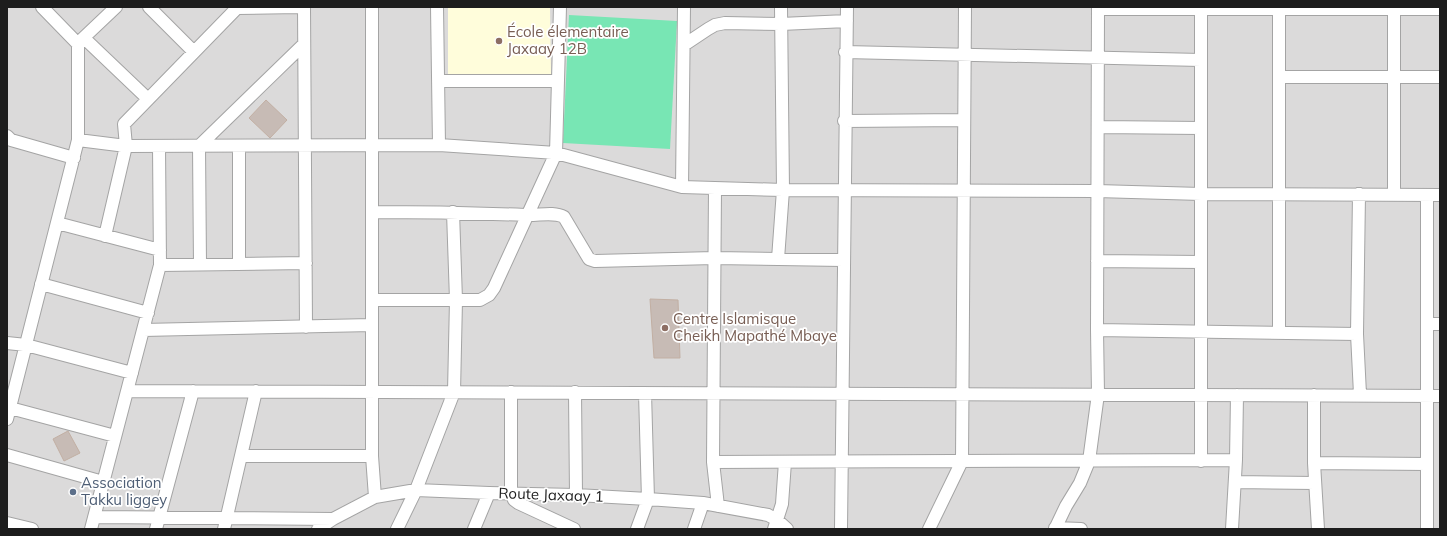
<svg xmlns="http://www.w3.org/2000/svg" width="1447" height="536" viewBox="0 0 1447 536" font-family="Mulish,sans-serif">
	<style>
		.residential { fill: #dbdada }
		.education { fill: #fffddb }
		.pitch { fill: #78e6b4 }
		.building { fill: #c7bbb5; stroke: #c2afa3 }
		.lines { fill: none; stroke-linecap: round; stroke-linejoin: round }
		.minor-casing { stroke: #a4a4a4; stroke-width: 14 }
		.minor { stroke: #fff; stroke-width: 12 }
		.education-dot { fill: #8d6e63; stroke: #fff; stroke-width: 1.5 }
		.service-dot { fill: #5c6f8a; stroke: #fff; stroke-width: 1.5 }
		.labels { text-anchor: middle; stroke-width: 3.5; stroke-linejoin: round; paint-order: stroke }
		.education-label { font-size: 15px; fill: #785e54; stroke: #fff; text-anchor: start }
		.service-label { font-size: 15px; fill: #4e5e75; stroke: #fff; text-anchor: start }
		.street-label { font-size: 15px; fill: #1d1d1d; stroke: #fff }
	</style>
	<rect width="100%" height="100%" fill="#efeae2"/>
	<!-- residential -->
	<path class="residential" d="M7,7H1440V529H7Z"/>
	<!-- education -->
	<path class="education" d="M448,7H550L551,75L448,74Z"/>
	<!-- pitch -->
	<path class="pitch" d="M569,15L677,21L670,149L563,143Z"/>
	<!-- building -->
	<path class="building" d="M266,100L287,120L270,138L249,118Z
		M650,299L678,300L680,358H654Z
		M68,431L80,453L64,461L53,439Z"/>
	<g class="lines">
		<!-- minor casing -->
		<g class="minor-casing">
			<path id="minor" d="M149,7L194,52
				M304,7L306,327
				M372,7V456L375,497
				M437,7L439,145
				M1201,7V461
				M1098,9H1440
				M1279,9V333
				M1394,9V194
				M84,38L148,99
				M78,43L116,7
				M684,45L708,29L715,25L725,23L781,24L847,21
				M845,52L1201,60
				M1279,77H1440
				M438,81H558
				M844,121L964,120
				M1098,127L1201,128
				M7,136L11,140L74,158
				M78,140L126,146L439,145L556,153L682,187L783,190L1097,191L1201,194L1440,195
				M682,187L684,7
				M715,188L713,462L718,506
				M1359,194L1357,334L1360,394
				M1427,195V529
				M372,212C423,212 474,213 525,215C538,216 553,211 564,217L589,259L595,261L714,258L843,260
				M57,223L160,250
				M105,236L126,146L124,124L237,8L299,7
				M778,259L783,190L781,7
				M1097,261L1201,262
				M200,264L199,146L304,44
				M239,264V146
				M160,265L306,263
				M41,284L148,313
				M372,300H480L489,295L494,288L556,153L560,7
				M1427,324H1440
				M143,330L372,325
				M1097,330L1357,334
				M7,343L26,345L132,373
				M127,391L1440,396
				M511,392V493L514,500L518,503L574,529
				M575,392L576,495
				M1314,395V463L1318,529
				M10,408L115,436
				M7,419L78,140V44L42,7
				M7,455L103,482
				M241,456H372
				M713,462L1236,460
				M1314,463L1427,464
				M1235,482L1315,483
				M94,517L333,519
				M7,523L32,529
				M1055,528L1081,529
				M91,529L160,265L159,146
				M156,529L193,391
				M224,529L256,391
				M318,529L333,519L375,497L416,490L489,493L576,495L648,499L703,503L768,515L777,520L787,529
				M397,529L416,490L454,392L456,300L453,212
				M474,529L489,493
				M637,529L648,499L645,393
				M694,529L703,503
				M774,529L782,504L785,462
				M841,529L847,7
				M929,529L962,461L965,7
				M1055,529L1066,506L1080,483L1089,461L1098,394L1097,330L1098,7
				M1232,529L1236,460L1237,395"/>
		</g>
		<!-- minor -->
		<use href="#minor" class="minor"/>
	</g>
	<!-- markers -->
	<g class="education-dot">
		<circle cx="499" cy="41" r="4"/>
		<circle cx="665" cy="328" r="4"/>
	</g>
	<circle class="service-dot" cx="73" cy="492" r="4"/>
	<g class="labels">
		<!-- education labels -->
		<g class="education-label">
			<text x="507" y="37">École élementaire<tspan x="507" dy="17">Jaxaay 12B</tspan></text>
			<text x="673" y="324">Centre Islamisque<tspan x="673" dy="17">Cheikh Mapathé Mbaye</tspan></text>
		</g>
		<!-- service labels -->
		<g class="service-label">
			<text x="81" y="488">Association<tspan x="81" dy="17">Takku liggey</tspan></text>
		</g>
		<!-- street labels -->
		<g class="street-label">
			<text transform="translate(551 495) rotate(2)" y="5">Route Jaxaay 1</text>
		</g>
	</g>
	<!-- border -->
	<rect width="1447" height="536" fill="none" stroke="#1d1d1d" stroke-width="16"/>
</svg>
